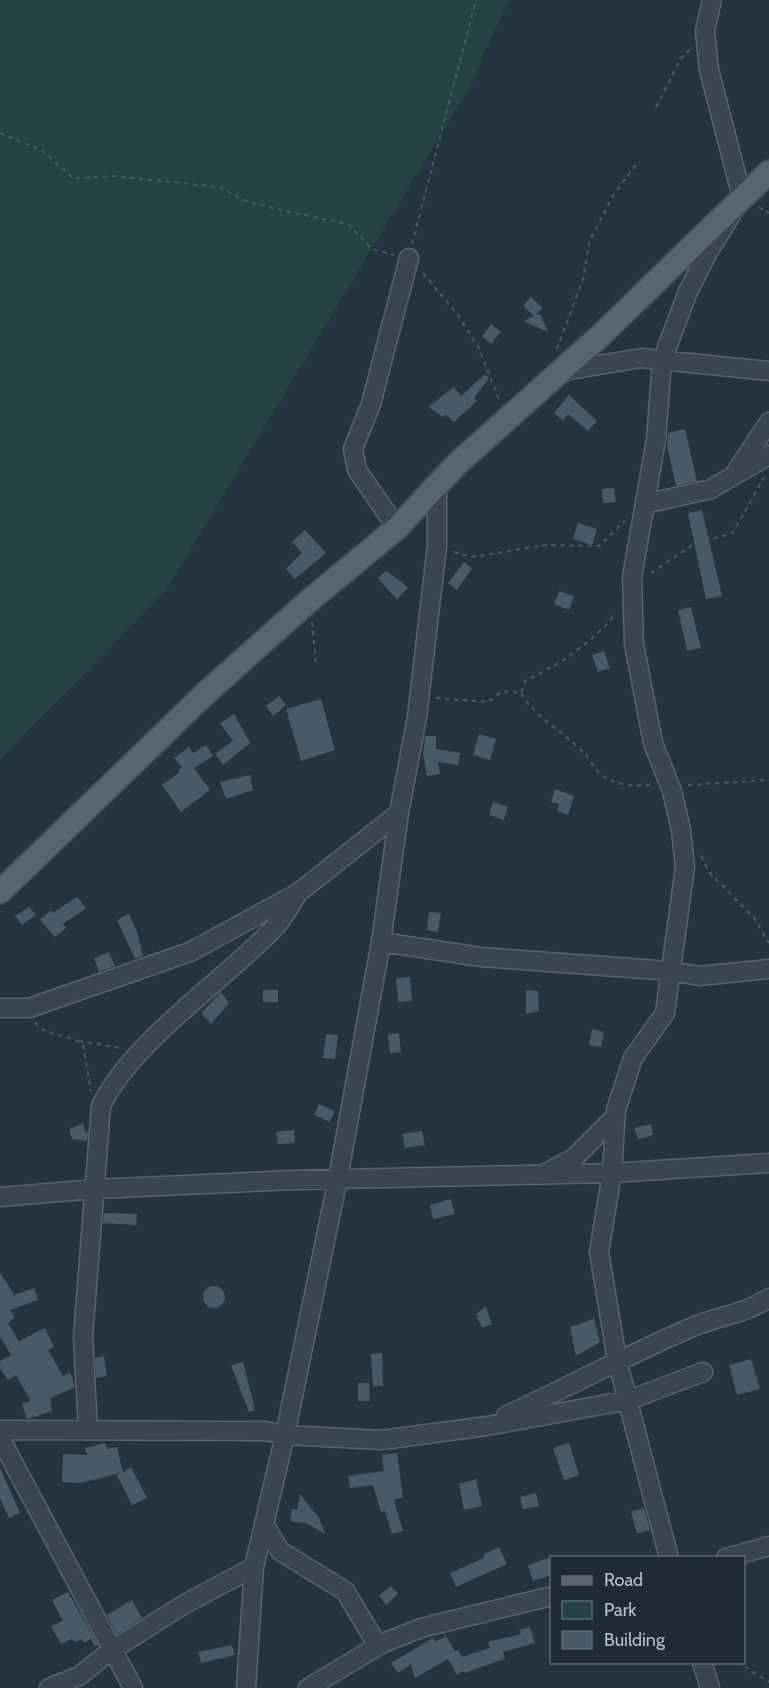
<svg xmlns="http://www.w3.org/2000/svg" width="769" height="1688" viewBox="0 0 769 1688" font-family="Cabin,sans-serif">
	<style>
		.green { fill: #274242 }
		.building { fill: #485a67 }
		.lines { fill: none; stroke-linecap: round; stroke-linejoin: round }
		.minor-casing { stroke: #57636e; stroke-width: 21 }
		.major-casing { stroke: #434f5a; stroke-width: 26 }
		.path { stroke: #455e5e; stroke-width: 2; stroke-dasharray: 4.5 4.5; stroke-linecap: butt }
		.minor { stroke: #394651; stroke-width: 18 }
		.major { stroke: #576571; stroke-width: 22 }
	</style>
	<rect width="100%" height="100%" fill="#253441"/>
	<!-- green -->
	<path class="green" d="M0,0H508L470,86L164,593L0,759Z"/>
	<!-- building -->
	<path class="building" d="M531,297L543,308L535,315L540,314L548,332L523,321L534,316L523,306Z
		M491,324L501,332L491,344L482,336Z
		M485,374L489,378L474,398L477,401L454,422L446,414L443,417L428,407L454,387L461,396Z
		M569,395L597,421L588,431L568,414L563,421L554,413Z
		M685,429L697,481L676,486L667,445L668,433Z
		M614,488L616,502L603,503L602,489Z
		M702,510L722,596L706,599L688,513Z
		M578,523L597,529L592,545L573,539Z
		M305,530L326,553L295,579L286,569L302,553L292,542Z
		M464,562L472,568L457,590L448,583Z
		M386,571L408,587L397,600L378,578Z
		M559,591L574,596L569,610L554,604Z
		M691,607L701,648L687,651L678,610Z
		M604,651L610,668L598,672L592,655Z
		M279,696L286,705L273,716L266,706Z
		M321,699L335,750L301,761L286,709Z
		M234,714L250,743L223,765L215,754L233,741L220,723Z
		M479,734L496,739L490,760L473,755Z
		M425,736H436V749L460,753L458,765L438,762L440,774L427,776L423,754Z
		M206,745L213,756L194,768L210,790L181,812L162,785L180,772L178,770L182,767L174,758L189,747L193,753Z
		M250,775L253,790L226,799L220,782Z
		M555,789L574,796L568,815L557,811L559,804L551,802Z
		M493,802L508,807L504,820L489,815Z
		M77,897L86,908L63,924L66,928L55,937L40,920L51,910L53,913Z
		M29,907L36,915L22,925L15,916Z
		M429,912L441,913L438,932L427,930Z
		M129,914L137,932L143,956L135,959L117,920Z
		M109,952L115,966L99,972L94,958Z
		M410,977L412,1001L398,1002L396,978Z
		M263,990H278V1002H263Z
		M526,990L538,991L539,1011L526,1014Z
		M221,992L229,1003L211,1024L201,1013Z
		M592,1029L604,1032L601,1047L589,1045Z
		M399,1033L401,1052L390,1053L388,1034Z
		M326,1034L338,1035L335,1059L323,1058Z
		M319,1104L335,1111L330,1122L314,1115Z
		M83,1123L85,1132H88L87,1141L72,1139L69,1129Z
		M651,1124L653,1135L638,1139L634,1128Z
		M294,1130L295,1143L278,1144L276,1132Z
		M422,1131L425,1145L405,1148L402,1134Z
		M451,1199L455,1214L433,1219L430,1205Z
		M104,1213L137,1214L136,1225L103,1223Z
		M0,1272L14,1295L34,1288L38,1300L10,1310L15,1317L8,1323L19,1341L45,1328L54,1347L48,1350L63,1376L70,1372L74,1383V1388L50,1398L52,1411L27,1419L22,1404L31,1401L16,1375L8,1380L0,1368V1361L11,1355L0,1336Z
		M203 1297a11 11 0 1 1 22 0a11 11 0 1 1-22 0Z
		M486,1307L492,1324L482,1328L476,1314Z
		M594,1319L600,1342L576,1356L570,1327Z
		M382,1353L383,1386H373L371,1354Z
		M104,1356L107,1376L96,1378L95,1358Z
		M751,1359L760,1389L737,1395L729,1365Z
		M243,1362L255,1410L249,1412L231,1365Z
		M358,1383H369L370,1401H358Z
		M105,1443L108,1449L117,1447L123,1472L131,1467L147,1498L132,1505L117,1475L121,1473L80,1483L62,1482L63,1454L87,1455L85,1448Z
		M569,1443L579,1475L564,1480L553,1448Z
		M397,1453L403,1497L394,1500L403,1531L392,1534L385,1511L381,1512L373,1485L350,1488L348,1476L384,1471L382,1455Z
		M0,1468L20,1513L9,1518L0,1498Z
		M476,1479L482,1506L464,1510L459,1484Z
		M536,1493L539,1506L523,1509L520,1497Z
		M300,1494L319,1518L325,1534L308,1524L290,1521L292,1509L297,1510Z
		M644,1508L650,1530L637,1533L631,1512Z
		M499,1547L507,1564L456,1587L450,1573L484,1558V1554Z
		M552,1557V1575L533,1581L528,1565Z
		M391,1586L398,1594L386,1605L379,1596Z
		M68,1592L98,1645L95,1647L91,1639L84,1643L82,1639L76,1642L71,1639L61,1644L51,1626L63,1621L52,1600Z
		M132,1600L142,1618L117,1634L107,1615Z
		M530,1627L535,1643L503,1652L505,1659L464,1673L463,1671L457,1675L448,1659L415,1678L411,1664L398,1673L391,1663L433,1638L435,1642L446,1636L455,1651L458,1650L462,1657L490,1648L488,1642L521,1634L519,1630Z
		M232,1645L235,1655L201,1663L198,1652Z"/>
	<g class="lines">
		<!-- minor casing -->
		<g class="minor-casing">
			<path id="minor" d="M558,372L641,358L769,371
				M736,472L769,422
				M645,504L711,489L769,455
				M397,528L357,470L353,449L371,404L409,258
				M381,942L481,957L671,971L699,976L769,969
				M0,1008H29L190,952L298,893L399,813
				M546,1173L574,1158L616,1116
				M0,1197L95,1189L294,1180L612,1173L769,1163
				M506,1416C567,1387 626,1356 688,1329C716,1316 743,1315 769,1298
				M0,1430L264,1431L285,1435L382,1440L487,1426L629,1400L703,1372
				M88,1430L83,1337L101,1106C132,1041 225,980 275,927C284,917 291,904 298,893
				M0,1438L133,1688
				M264,1524L280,1551L345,1591L378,1646
				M669,1558L617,1360L599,1252L612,1173L616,1110L633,1058L665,1013L685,867L681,830L672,791L653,743L634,644L632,577L656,440L662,361L687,294L707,254L742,197L709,70L705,31L712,0
				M726,1558L769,1546
				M702,1662L710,1688
				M49,1688L79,1676L112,1650L183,1605L254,1567
				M246,1688L254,1567L285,1435L338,1178L381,942L399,813L417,717L437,546V486
				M308,1688L383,1643L421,1628L552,1596"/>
		</g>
		<!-- major casing -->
		<g class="major-casing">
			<path id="major" d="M0,892L206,693L310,600L397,528L457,464L600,336L769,172"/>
		</g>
		<!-- path -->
		<path class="path" d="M656,107L680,60L690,49
			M0,133L43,151L73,178L113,176L220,187L243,200L284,211L348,224L372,249L394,255
			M759,207L769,213
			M412,244L476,0
			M423,273L457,314L478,346L499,400
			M557,349L583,279L590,240L614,194L639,161
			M454,552L472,557L545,545L599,546L625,521
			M651,573L694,544L733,533L764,477
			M312,622L316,664
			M521,693C532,714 564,733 582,751C590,758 594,770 603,776C616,786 638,787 653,784
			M436,698L488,702L502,691L521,693L525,681C557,666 594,642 616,613
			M688,785L769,780
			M701,856L709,872L754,918L769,943
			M35,1022C46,1038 70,1033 83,1045L91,1091
			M79,1041L121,1048
			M737,1662L769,1682"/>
		<!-- minor -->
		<use href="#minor" class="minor"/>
		<!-- major -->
		<use href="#major" class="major"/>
	</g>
	<!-- legend -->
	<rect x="550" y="1556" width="195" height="108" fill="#1e2b36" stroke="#5b6772" stroke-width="1.5"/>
	<rect x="562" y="1576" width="30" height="9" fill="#576571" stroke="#5b6772" stroke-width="1.5"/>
	<text x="604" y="1586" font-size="18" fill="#b6c0cb">Road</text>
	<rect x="562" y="1601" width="30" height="18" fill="#274242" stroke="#5b6772" stroke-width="1.5"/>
	<text x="604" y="1616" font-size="18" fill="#b6c0cb">Park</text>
	<rect x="562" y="1631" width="30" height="18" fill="#485a67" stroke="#5b6772" stroke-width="1.5"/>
	<text x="604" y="1646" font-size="18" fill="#b6c0cb">Building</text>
</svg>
